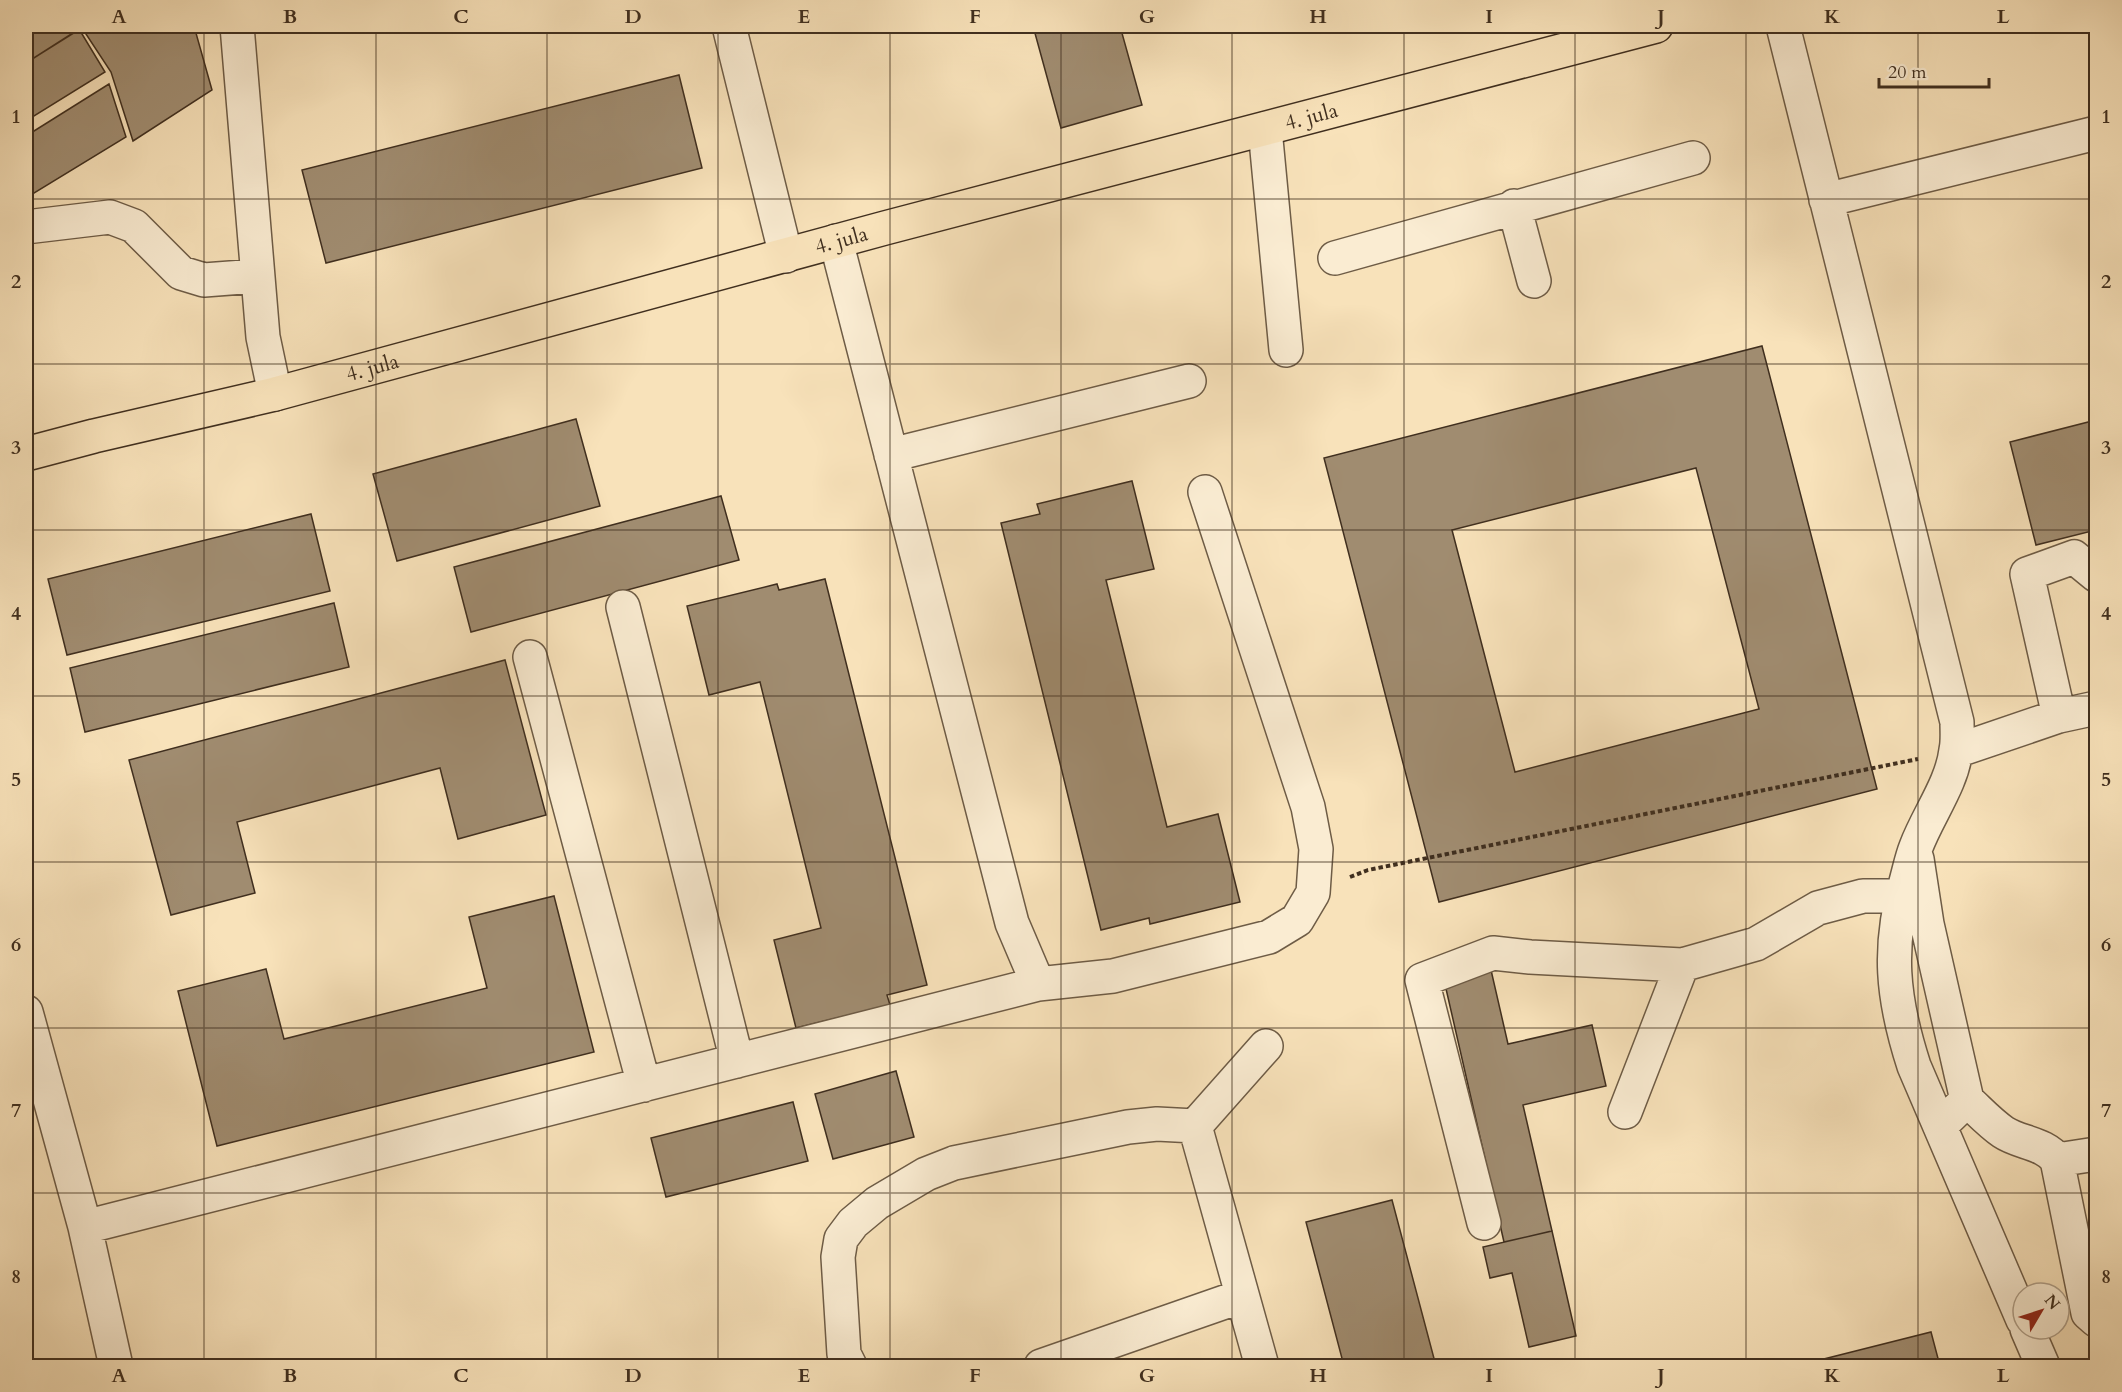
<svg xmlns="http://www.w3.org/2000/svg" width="2122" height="1392" viewBox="0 0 2122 1392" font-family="Cardo,serif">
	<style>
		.building { fill: #a08c70; stroke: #402f1f; stroke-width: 1.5; fill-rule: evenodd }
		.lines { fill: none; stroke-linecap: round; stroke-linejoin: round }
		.minor-casing { stroke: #6e5c46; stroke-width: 36 }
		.major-casing { stroke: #402f1f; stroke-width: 36 }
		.path { stroke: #402f1f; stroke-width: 4; stroke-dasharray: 4.5 3; stroke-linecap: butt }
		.minor { stroke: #faecd2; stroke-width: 33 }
		.major { stroke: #f8e2ba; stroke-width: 33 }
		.grid { fill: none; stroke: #402f1f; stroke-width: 1.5; stroke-opacity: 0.55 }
		.labels { text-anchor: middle; stroke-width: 4.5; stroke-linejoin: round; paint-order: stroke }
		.street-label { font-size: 21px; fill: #402f1f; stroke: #faecd2 }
		.neatline { fill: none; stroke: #402f1f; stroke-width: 2 }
		.grid-label { font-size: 20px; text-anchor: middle; font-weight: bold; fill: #402f1f }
	</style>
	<rect width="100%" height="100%" fill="#f8e2ba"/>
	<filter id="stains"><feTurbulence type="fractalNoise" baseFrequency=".00333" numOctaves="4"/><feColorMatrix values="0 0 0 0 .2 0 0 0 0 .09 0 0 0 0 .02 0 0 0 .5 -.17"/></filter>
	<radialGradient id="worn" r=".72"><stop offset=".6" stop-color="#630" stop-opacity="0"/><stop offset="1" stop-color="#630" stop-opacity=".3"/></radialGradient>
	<!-- building -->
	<path class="building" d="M26,26H85L26,63Z
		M93,26H194L212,90L133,141L111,72L84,31Z
		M1033,26H1120L1142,105L1061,128Z
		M79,29L105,72L26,121V63Z
		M679,75L702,168L326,263L302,170Z
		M109,84L126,137L26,198V136Z
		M1762,346L1877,789L1439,902L1324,458ZM1696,468L1759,709L1515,772L1452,530Z
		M576,419L600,506L397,561L373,474Z
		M2096,420V530L2036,545L2010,442Z
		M1132,481L1154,569L1106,580L1167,827L1218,814L1240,902L1150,924L1149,918L1101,930L1001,523L1040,514L1037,504Z
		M721,496L739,560L471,632L454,567Z
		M311,514L330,591L67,655L48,579Z
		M825,579L927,985L887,995L890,1005L796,1028L774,940L821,928L760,682L709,695L687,606L777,584L779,590Z
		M334,603L349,667L85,732L70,668Z
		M505,660L546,815L458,839L440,768L237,822L255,893L171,915L129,760Z
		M554,896L594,1052L217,1146L178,991L266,969L284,1039L487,988L469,917Z
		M1491,970L1508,1044L1592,1025L1606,1086L1523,1105L1552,1231L1504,1242L1444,980Z
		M896,1071L914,1137L833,1159L815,1094Z
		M793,1102L808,1161L666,1197L651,1138Z
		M1392,1200L1436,1366H1344L1306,1222Z
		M1552,1231L1576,1336L1529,1347L1512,1273L1490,1278L1483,1247Z
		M1931,1332L1940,1366H1796Z"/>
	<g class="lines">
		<!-- minor casing -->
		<g class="minor-casing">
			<path id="minor" d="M237,26L263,337L275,394
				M729,26L786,256
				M1783,26L1957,722C1957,731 1958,741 1956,750C1952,784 1928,815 1916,847C1912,857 1910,867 1907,878C1887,947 1892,998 1914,1066L2023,1320
				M1265,129L1286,350
				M1826,200L2096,133
				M1514,206L1534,281
				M26,227L110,217L134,226L181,273L204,280L257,276
				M836,241L1012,923L1038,984L1113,976L1269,937L1297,920L1313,893L1316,849L1308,807L1205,492
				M1335,258L1693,158
				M891,455L1189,381
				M623,607L737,1061
				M530,657L644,1085
				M2059,716L2096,708
				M1956,751L2059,716L2027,574L2074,557L2096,575
				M1917,859L1927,924L1967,1100L1940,1126
				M26,1012L85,1227L116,1366
				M1967,1100C1979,1111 1990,1123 2003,1132C2019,1143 2045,1143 2057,1160L2088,1313L2096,1320
				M1625,1112L1682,965L1756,944L1818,908L1863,896H1901
				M2057,1160L2096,1154
				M1484,1223L1422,980L1493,953L1530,957L1682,965
				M85,1227L1038,984
				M2027,1329L2043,1366
				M850,1366L844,1354L838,1257L841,1239L853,1223L877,1203L926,1174L954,1163L1128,1127L1157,1124L1195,1126
				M1041,1366L1242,1296
				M1262,1366L1195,1126L1266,1046"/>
		</g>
		<!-- major casing -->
		<g class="major-casing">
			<g id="major">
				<path id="s1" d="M26,454L94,436L275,394L885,228L1656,26"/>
			</g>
		</g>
		<!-- path -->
		<path class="path" d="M1350,877L1368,870L1918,759"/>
		<!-- minor -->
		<use href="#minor" class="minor"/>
		<!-- major -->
		<use href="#major" class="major"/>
	</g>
	<!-- grid -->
	<path class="grid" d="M204,26V1366M376,26V1366M547,26V1366M718,26V1366M890,26V1366M1061,26V1366M1232,26V1366M1404,26V1366M1575,26V1366M1746,26V1366M1918,26V1366M26,199H2096M26,364H2096M26,530H2096M26,696H2096M26,862H2096M26,1028H2096M26,1193H2096"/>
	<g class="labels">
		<!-- street labels -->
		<g class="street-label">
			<text dy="7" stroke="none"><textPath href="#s1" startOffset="1329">4. jula</textPath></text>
			<text dy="7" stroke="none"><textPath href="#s1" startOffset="843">4. jula</textPath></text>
			<text dy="7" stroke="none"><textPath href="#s1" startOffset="357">4. jula</textPath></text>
		</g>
	</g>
	<!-- margin -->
	<rect width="2122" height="1392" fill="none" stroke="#f8e2ba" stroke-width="66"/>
	<!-- north arrow -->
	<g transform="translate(2041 1311) rotate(51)"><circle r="28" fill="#faecd2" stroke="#b0a08a" stroke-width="1.5"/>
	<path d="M0-4.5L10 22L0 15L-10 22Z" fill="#8f2418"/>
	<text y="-9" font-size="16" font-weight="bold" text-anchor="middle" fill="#402f1f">N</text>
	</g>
	<!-- scale -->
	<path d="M1879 78v9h110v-9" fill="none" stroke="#402f1f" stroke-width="3"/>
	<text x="1888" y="78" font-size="18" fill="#402f1f" stroke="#faecd2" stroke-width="4.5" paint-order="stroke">20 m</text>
	<rect x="33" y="33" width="2056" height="1326" class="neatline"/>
	<g class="grid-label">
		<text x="119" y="23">A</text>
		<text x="290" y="23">B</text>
		<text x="461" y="23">C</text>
		<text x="633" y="23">D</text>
		<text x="804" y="23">E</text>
		<text x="975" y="23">F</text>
		<text x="1147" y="23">G</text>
		<text x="1318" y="23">H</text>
		<text x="1489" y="23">I</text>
		<text x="1661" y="23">J</text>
		<text x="1832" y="23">K</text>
		<text x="2003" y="23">L</text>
		<text x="16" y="123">1</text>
		<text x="2106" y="123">1</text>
		<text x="16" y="288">2</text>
		<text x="2106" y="288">2</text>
		<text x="16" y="454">3</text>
		<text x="2106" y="454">3</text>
		<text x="16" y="620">4</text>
		<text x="2106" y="620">4</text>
		<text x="16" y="786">5</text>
		<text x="2106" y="786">5</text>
		<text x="16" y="951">6</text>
		<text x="2106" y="951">6</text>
		<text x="16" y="1117">7</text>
		<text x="2106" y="1117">7</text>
		<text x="16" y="1283">8</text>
		<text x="2106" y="1283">8</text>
		<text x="119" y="1382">A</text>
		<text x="290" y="1382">B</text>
		<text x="461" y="1382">C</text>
		<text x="633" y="1382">D</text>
		<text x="804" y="1382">E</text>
		<text x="975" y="1382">F</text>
		<text x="1147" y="1382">G</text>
		<text x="1318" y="1382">H</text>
		<text x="1489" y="1382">I</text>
		<text x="1661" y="1382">J</text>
		<text x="1832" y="1382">K</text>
		<text x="2003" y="1382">L</text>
	</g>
	<rect width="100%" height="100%" filter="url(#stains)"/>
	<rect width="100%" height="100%" fill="url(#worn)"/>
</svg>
